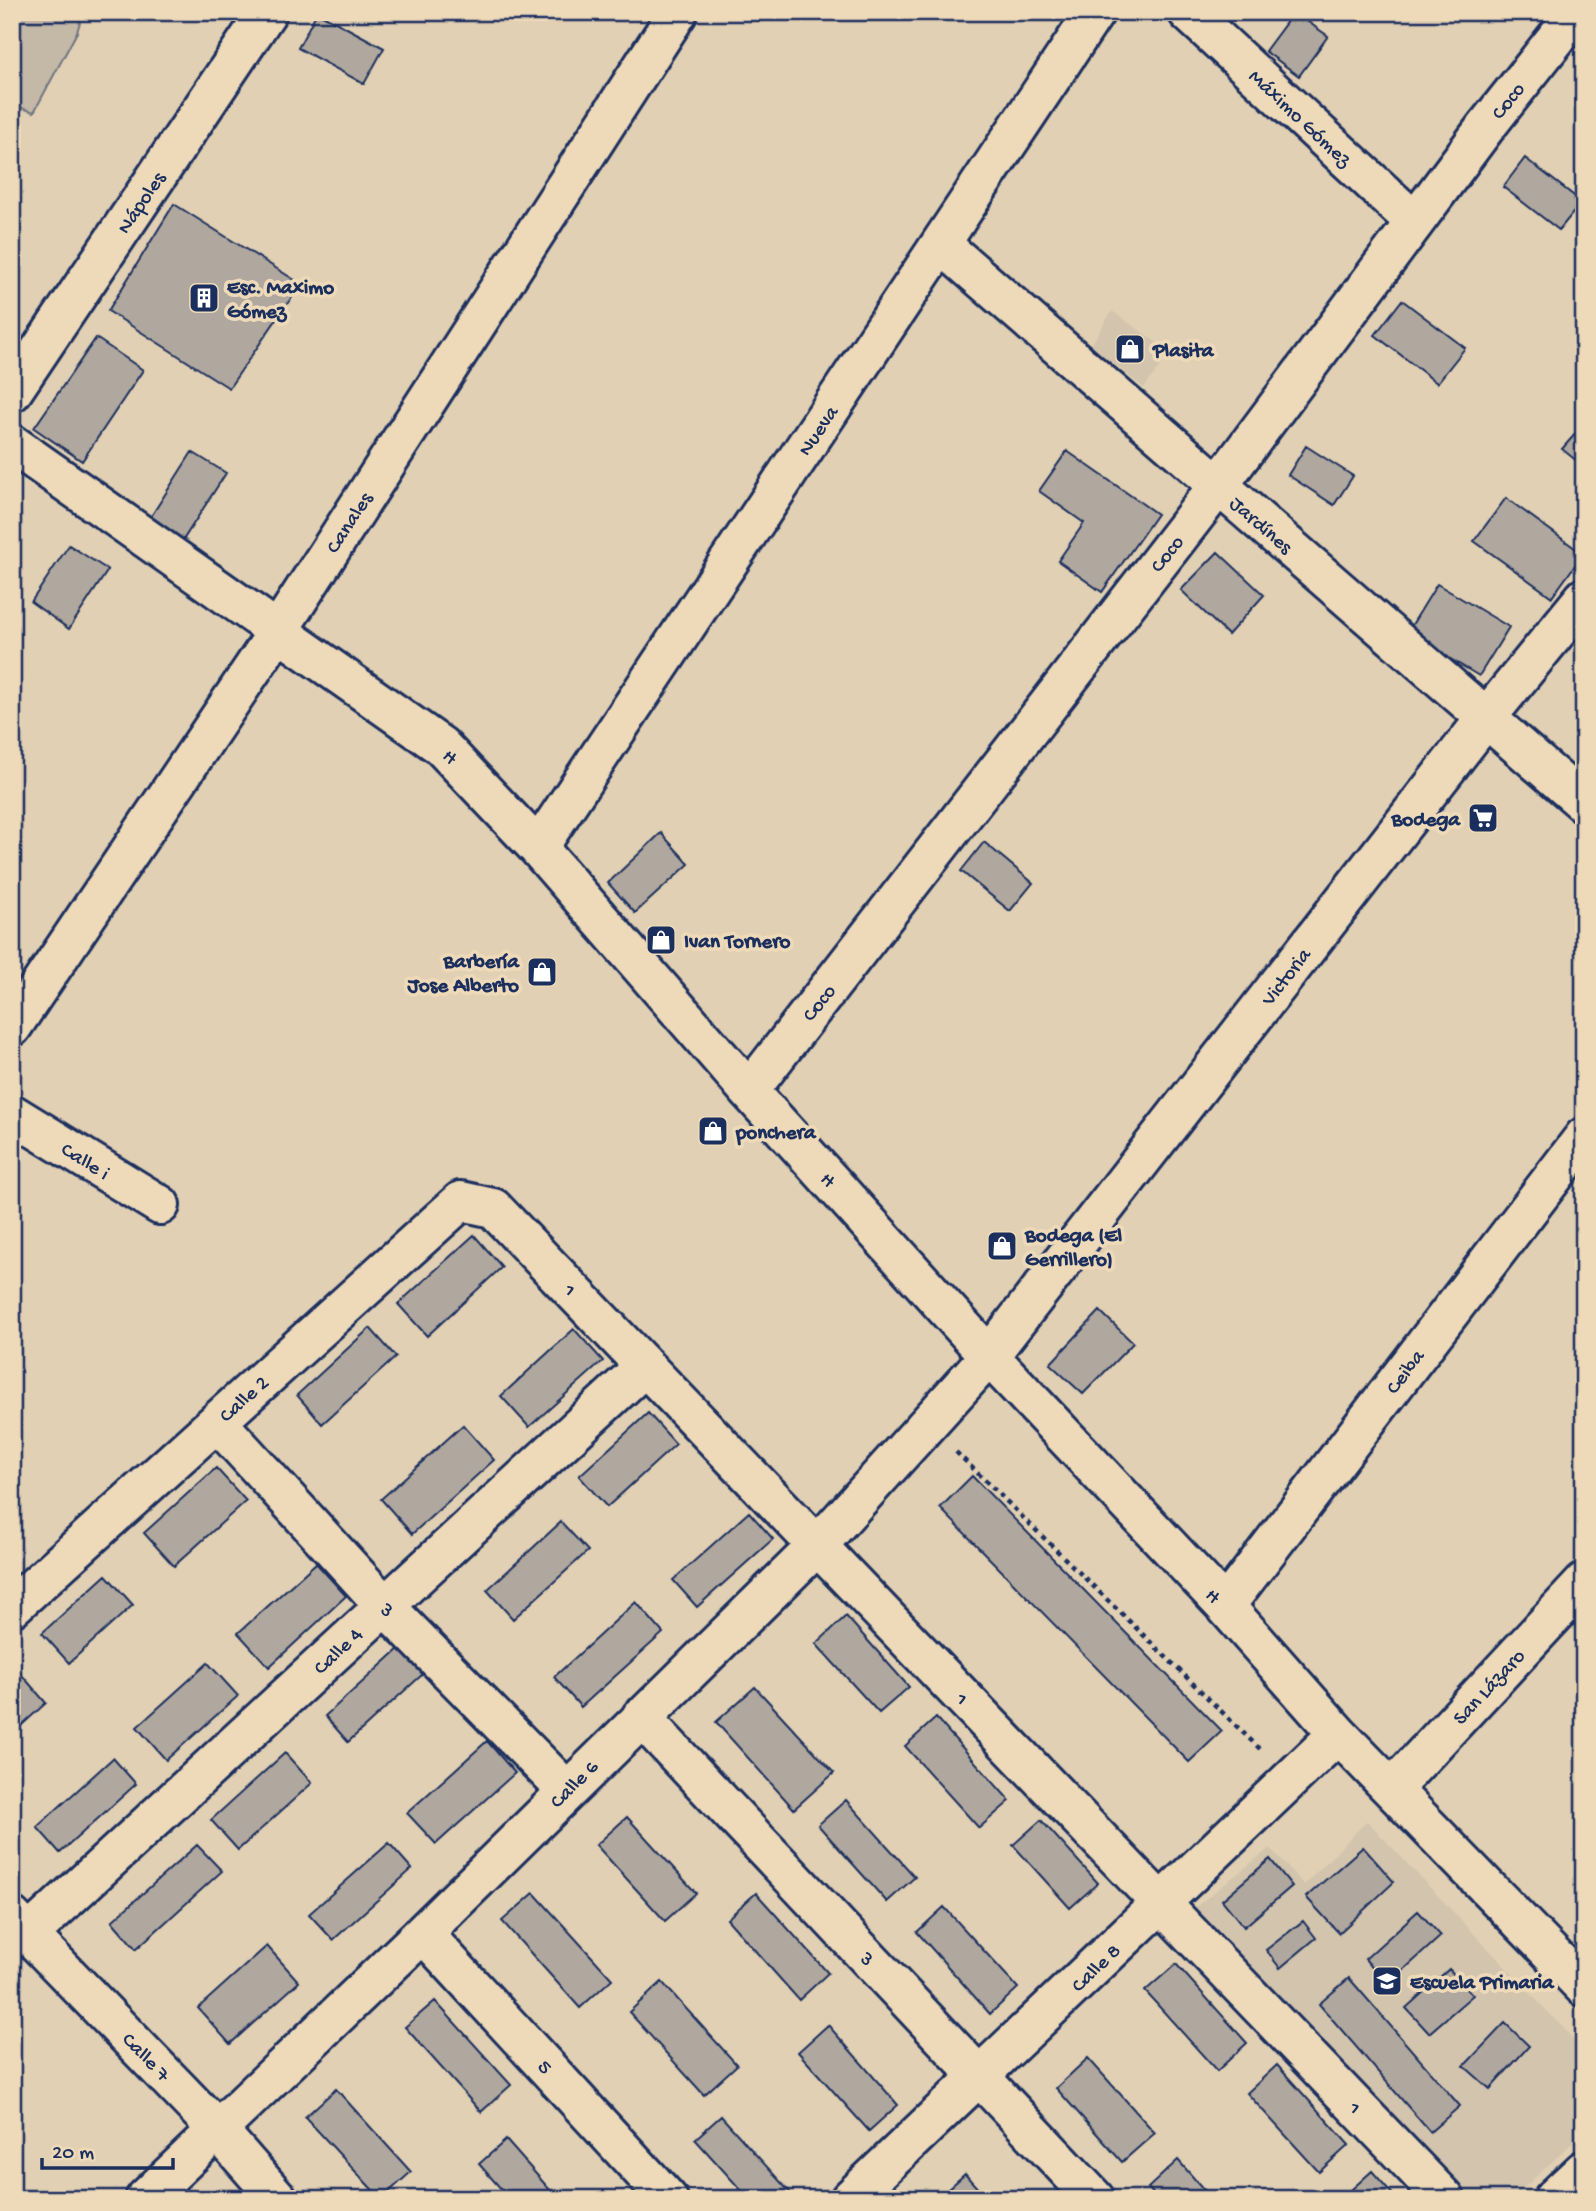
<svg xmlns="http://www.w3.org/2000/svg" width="1596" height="2211" viewBox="0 0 1596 2211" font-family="'Gochi Hand',sans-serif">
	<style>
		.built { fill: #d2c4ad }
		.green { fill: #c4b8a6; stroke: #707482; stroke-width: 2 }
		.building { fill: #b0a89e; stroke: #1b2f5e; stroke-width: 2 }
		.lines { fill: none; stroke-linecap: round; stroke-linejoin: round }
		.minor-casing { stroke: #1b2f5e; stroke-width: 44 }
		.path { stroke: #1b2f5e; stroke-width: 4.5; stroke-dasharray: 5 5; stroke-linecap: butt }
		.minor { stroke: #eedab8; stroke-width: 38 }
		.labels { text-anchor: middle; stroke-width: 7; stroke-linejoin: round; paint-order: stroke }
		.street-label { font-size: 21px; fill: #1b2f5e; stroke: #eedab8 }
		.poi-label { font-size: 21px; font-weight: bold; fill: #1b2f5e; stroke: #eedab8; text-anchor: start }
	</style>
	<rect width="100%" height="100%" fill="#e1d0b3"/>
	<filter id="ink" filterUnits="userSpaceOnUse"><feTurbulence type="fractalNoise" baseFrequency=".0143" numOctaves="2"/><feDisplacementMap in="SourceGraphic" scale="14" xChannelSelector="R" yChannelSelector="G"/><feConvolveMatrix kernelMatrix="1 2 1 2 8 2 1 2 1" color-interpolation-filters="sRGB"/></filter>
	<g filter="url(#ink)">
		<!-- built -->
		<path class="built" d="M1112,311L1170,352L1144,388L1091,345Z
			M1367,1821L1584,2050V2132L1512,2199H1469L1188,1913L1270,1848L1304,1885Z"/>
		<!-- green -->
		<path class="green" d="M12,12H83L77,32L34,112L12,105Z"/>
		<!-- building -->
		<path class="building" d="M317,12L384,48L364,84L298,48Z
			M1294,12L1328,36L1299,76L1265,51Z
			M1525,158L1582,202L1559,230L1503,187Z
			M174,204L301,284L229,388L108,311Z
			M1402,300L1465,348L1437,383L1375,335Z
			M96,338L143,370L82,461L34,428Z
			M1584,424V467L1562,449Z
			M1306,446L1353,476L1334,505L1288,475Z
			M1067,451L1157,514L1102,592L1058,561L1084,523L1039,491Z
			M192,452L226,473L183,540L150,518Z
			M1506,498L1583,554L1552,597L1474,541Z
			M69,545L108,570L69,629L31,602Z
			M1218,552L1264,595L1228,635L1181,590Z
			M1437,584L1509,627L1479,676L1407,633Z
			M661,833L689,864L635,913L608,883Z
			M984,842L1033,883L1010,911L961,871Z
			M474,1235L502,1267L427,1336L398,1304Z
			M1100,1311L1133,1343L1083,1394L1050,1364Z
			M370,1328L396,1357L322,1424L297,1395Z
			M574,1329L603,1361L529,1427L501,1396Z
			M648,1413L676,1444L607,1507L579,1476Z
			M463,1425L494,1460L412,1534L381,1499Z
			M216,1468L246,1501L174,1566L144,1533Z
			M972,1476L1222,1731L1189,1762L940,1508Z
			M749,1512L773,1539L697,1607L673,1580Z
			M561,1522L588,1551L513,1619L487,1590Z
			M316,1563L346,1596L269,1667L238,1633Z
			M106,1575L133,1605L69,1663L42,1633Z
			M636,1602L663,1633L581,1707L554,1677Z
			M846,1616L909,1687L879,1713L816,1644Z
			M400,1648L423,1674L348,1742L325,1716Z
			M208,1663L238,1696L166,1760L137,1727Z
			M15,1667L46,1703L12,1734V1669Z
			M755,1687L834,1773L794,1809L716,1722Z
			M936,1718L1010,1801L979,1828L905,1746Z
			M487,1741L515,1773L436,1844L407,1813Z
			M285,1753L312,1783L238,1850L211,1820Z
			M113,1758L136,1784L60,1853L37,1827Z
			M846,1800L915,1877L887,1902L818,1825Z
			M627,1817L696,1893L665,1921L596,1845Z
			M1041,1820L1098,1883L1070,1908L1013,1845Z
			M389,1843L412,1869L333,1940L309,1914Z
			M197,1845L222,1871L136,1949L112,1921Z
			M1363,1847L1394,1882L1339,1933L1306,1897Z
			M1270,1859L1292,1886L1244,1927L1222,1900Z
			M534,1893L612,1979L580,2008L502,1921Z
			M756,1893L828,1973L799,2000L727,1919Z
			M944,1907L1018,1988L990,2014L917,1932Z
			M1418,1911L1441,1936L1387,1985L1365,1959Z
			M1303,1921L1316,1938L1280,1968L1266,1950Z
			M267,1946L299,1982L230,2044L198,2008Z
			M1176,1964L1247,2043L1217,2071L1145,1991Z
			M1449,1969L1473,1995L1429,2033L1406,2008Z
			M1349,1978L1460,2106L1430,2132L1319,2004Z
			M662,1982L737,2065L704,2095L629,2012Z
			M435,2001L511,2085L481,2112L405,2027Z
			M1505,2023L1529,2046L1490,2089L1464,2066Z
			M828,2025L898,2105L869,2131L798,2052Z
			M1088,2058L1155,2133L1122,2162L1056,2088Z
			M1277,2065L1349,2145L1319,2172L1247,2093Z
			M336,2089L411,2172L381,2199L305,2117Z
			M721,2116L796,2199H749L695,2139Z
			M506,2140L558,2199H510L479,2164Z
			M1178,2160L1212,2199H1158L1148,2188Z
			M1372,2171L1397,2199H1341Z
			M965,2174L987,2199H937Z"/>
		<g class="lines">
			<!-- minor casing -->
			<g class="minor-casing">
				<path id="minor" d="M1188,12L1415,222
					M941,244L1584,803
					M12,392L267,12
					M12,444L441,746L538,848L749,1091L989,1356L1225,1606L1338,1734L1584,1987
					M538,848L1095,12
					M12,1027L278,631L678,12
					M749,1091L1218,486L1485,128L1577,12
					M12,1114L160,1205
					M217,1422L385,1606L566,1790
					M1225,1606L1584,1137
					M12,1607L461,1201L493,1208L1445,2199
					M641,1717L1095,2199
					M1392,1789L1584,1583
					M12,1917L217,2129L278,2199
					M423,1933L668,2199
					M29,1934L645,1366
					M145,2199L423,1933L817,1546L989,1356L1486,718L1584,598
					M850,2199L1338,1734
					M1553,2199L1584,2170"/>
			</g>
			<!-- path -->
			<path class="path" d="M956,1452L1260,1749"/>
			<!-- minor -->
			<use href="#minor" class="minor"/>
		</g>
	</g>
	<!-- icons -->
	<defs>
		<g id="building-square" transform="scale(1.575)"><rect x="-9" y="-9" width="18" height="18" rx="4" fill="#1b2f5e" stroke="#eedab8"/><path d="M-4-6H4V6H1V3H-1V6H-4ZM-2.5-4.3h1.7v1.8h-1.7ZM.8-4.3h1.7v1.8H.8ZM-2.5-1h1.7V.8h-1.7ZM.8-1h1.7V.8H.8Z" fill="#fff"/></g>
		<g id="shop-square" transform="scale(1.575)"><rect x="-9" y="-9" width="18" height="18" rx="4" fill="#1b2f5e" stroke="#eedab8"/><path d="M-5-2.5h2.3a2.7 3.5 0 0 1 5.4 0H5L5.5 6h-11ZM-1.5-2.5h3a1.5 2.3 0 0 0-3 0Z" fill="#fff"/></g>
		<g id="supermarket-square" transform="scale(1.575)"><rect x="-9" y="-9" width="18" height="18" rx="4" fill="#1b2f5e" stroke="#eedab8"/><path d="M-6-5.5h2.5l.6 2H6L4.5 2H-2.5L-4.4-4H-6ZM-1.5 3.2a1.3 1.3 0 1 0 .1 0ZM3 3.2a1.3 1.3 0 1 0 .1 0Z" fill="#fff"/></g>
		<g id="school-square" transform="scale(1.575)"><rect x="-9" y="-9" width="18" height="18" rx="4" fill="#1b2f5e" stroke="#eedab8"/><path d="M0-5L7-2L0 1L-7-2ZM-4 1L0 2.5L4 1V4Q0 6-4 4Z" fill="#fff"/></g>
	</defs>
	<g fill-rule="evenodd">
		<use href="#building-square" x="204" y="298"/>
		<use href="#shop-square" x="1130" y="349"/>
		<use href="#supermarket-square" x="1483" y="818"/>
		<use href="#shop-square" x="661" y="940"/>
		<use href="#shop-square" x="542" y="972"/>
		<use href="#shop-square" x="713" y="1131"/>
		<use href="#shop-square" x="1002" y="1246"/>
		<use href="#school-square" x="1387" y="1981"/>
	</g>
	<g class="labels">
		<!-- street labels -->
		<g class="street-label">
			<text transform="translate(1507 100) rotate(-52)" y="7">Coco</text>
			<text transform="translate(1301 117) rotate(43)" y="7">Máximo Gómez</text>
			<text transform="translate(140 202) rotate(-56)" y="7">Nápoles</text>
			<text transform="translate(817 430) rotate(-56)" y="7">Nueva</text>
			<text transform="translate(348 522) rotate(-57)" y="7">Canales</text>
			<text transform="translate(1262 524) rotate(41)" y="7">Jardínes</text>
			<text transform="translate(1166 553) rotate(-52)" y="7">Coco</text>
			<text transform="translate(451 756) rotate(46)" y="7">H</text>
			<text transform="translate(1285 976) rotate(-52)" y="7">Victoria</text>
			<text transform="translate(818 1002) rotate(-52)" y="7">Coco</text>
			<text transform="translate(86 1160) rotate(32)" y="7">Calle i</text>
			<text transform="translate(829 1179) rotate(48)" y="7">H</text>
			<text transform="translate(571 1289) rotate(46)" y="7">1</text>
			<text transform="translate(1404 1371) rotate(-53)" y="7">Ceiba</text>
			<text transform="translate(243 1398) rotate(-42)" y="7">Calle 2</text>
			<text transform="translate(1214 1595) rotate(47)" y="7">H</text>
			<text transform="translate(388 1609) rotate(46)" y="7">3</text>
			<text transform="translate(337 1650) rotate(-43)" y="7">Calle 4</text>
			<text transform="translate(1488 1686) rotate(-47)" y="7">San Lázaro</text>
			<text transform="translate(963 1698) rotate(46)" y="7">1</text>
			<text transform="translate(573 1783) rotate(-45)" y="7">Calle 6</text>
			<text transform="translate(868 1958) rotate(47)" y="7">3</text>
			<text transform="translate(1095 1967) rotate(-44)" y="7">Calle 8</text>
			<text transform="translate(147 2056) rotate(46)" y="7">Calle 7</text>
			<text transform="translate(546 2066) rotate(47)" y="7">5</text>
			<text transform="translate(1356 2107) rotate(46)" y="7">1</text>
		</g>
		<!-- poi labels -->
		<g class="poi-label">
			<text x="227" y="293">Esc. Maximo<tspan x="227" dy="24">Gómez</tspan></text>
			<text x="1153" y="356">Plasita</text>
			<text x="1460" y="825" text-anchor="end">Bodega</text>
			<text x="684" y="947">Ivan Tornero</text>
			<text x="519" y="967" text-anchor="end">Barbería<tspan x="519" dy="24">Jose Alberto</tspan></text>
			<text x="736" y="1138">ponchera</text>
			<text x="1025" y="1241">Bodega (El<tspan x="1025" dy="24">Gerrillero)</tspan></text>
			<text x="1410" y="1988">Escuela Primaria</text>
		</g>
	</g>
	<!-- margin -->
	<rect width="1596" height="2211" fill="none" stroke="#eedab8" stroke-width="42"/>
	<rect x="21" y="21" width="1554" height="2169" fill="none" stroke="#1b2f5e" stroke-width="2.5" filter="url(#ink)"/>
	<!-- scale -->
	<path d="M42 2158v10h131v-10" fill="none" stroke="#1b2f5e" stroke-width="3.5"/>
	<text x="52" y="2158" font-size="21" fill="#1b2f5e" stroke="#eedab8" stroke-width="5" paint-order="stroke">20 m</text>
</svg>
